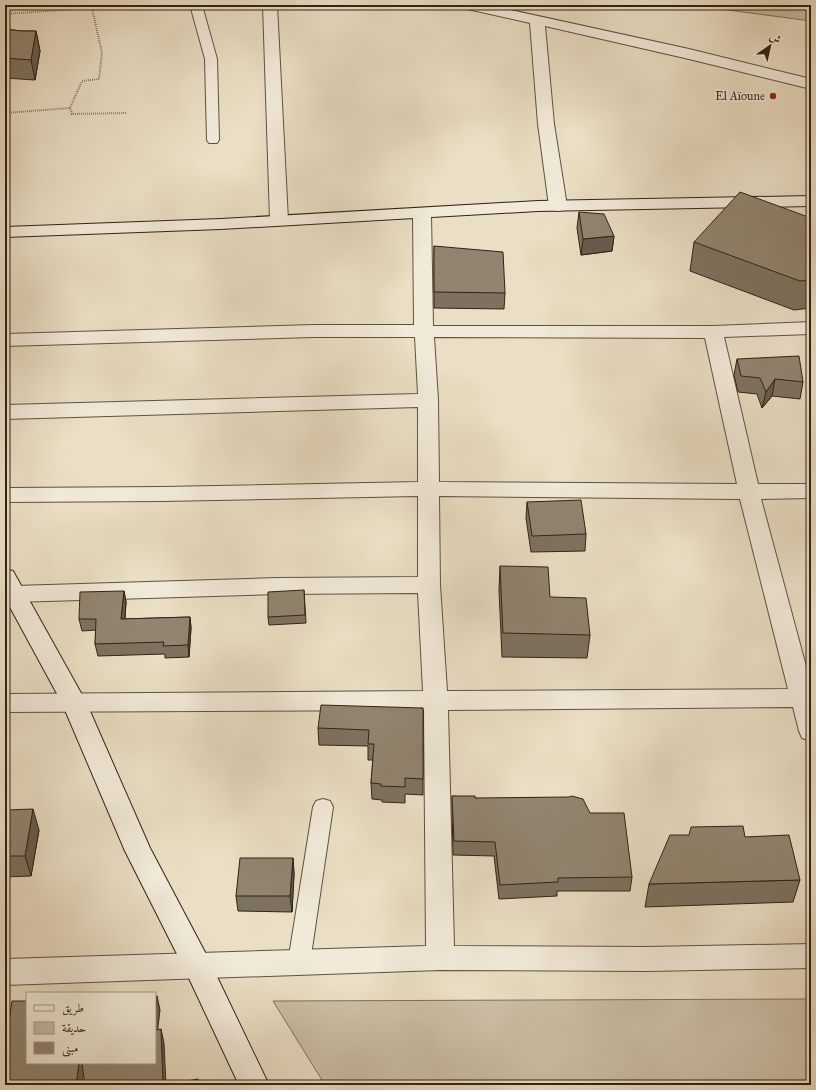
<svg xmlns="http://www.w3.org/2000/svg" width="816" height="1090" viewBox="0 0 816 1090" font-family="'IM FELL Great Primer',Amiri,serif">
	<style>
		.green { fill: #cbbea6; stroke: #7e705e }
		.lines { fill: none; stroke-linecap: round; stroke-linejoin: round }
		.lane-casing { stroke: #5f5141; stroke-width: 2 }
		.street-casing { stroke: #5f5141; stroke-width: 2 }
		.secondary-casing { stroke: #312215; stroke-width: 2 }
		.path { stroke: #312215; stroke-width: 2; stroke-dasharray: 0.5 1.5; stroke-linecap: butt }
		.lane { fill: #f1ead9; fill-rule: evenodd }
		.street { fill: #f1ead9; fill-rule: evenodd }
		.secondary { fill: #f1ead9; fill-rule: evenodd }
		.wall { fill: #7d7260; stroke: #312215 }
		.shaded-wall { fill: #665c4e; stroke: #312215 }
		.building { fill: #918470; stroke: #312215 }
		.poi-dot { fill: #8f2418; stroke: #f1ead9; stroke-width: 1.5 }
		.labels { text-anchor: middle; stroke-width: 3.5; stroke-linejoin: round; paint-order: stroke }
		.far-poi-label { font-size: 12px; fill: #312215; stroke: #f1ead9; text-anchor: end }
	</style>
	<rect width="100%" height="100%" fill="#eadec4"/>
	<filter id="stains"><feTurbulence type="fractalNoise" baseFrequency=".005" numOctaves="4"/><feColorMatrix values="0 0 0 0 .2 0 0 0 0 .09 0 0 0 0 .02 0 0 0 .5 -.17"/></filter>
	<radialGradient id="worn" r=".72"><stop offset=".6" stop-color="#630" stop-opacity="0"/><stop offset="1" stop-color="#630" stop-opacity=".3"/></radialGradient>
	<!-- green -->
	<path class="green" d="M690,5H811V21Z
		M811,999V1085H325L273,1001Z"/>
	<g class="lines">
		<!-- lane casing -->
		<g class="lane-casing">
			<path id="lane" d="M190,5H202L217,59L219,140L217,143H209L207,140L205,59Z
				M323,799L330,801L333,807L310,962L307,969L299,972L291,969L288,962L313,807L316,801Z"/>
		</g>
		<!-- street casing -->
		<g class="street-casing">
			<path id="street" d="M263,5H277L288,220L285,224L279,225L273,224L270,220Z
				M461,5H488L689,49L811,79V89L689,59L545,26L554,124L567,206L564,210L558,211L552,210L549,206L538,124L530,23L463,8Z
				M422,209L428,210L431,214L433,326H713L811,322V334L724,337L758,484H811V498L761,499L811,685V741L802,738L799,731L793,707L448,710L454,946L647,947L811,944V968L647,971L440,970L5,985V959L426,946L424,710L5,712V694L423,691L418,593L277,594L14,602L5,598L6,588L14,586L277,578L418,577V496L163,501L5,502V488L163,487L418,482V407L5,419V405L418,394L415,337H313L5,346V334L313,325H414L413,214L416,210ZM434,337L705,338L737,484L439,482L438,400ZM439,496L740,499L788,689L447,691L440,585Z"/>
		</g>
		<!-- secondary casing -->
		<g class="secondary-casing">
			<path id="secondary" d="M811,196V206L538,211L221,229L5,237V227L221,219L538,201Z
				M5,569L13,571L86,702L150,848L207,956L269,1085H239L187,974L125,851L62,703L5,598Z"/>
		</g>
		<!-- path -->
		<path class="path" d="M5,14L92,8L102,53L99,79L82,81L70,108L72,114L127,113
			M5,113L70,108"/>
		<!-- lane -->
		<use href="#lane" class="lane"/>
		<!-- street -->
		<use href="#street" class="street"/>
		<!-- secondary -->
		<use href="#secondary" class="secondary"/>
	</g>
	<!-- wall -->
	<path class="wall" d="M5,29L21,31H36L40,51L35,80L5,78Z
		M579,212L614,236L612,251L581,255L577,228Z
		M811,218V308L794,310L690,271L694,242Z
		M434,246L505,293L504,309L434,308Z
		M737,359L803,382L800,399L772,396L762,408L757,394L738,392L734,375Z
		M527,502L586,534L585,551L531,552L526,518Z
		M500,566L550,597L590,635L587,658L502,657L499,590Z
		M304,590L306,623L269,625L268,617Z
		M124,591L126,602L125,619L190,617L191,628L189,657L165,658V654L98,656L95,644L96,630L82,631L79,619Z
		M423,708V795L405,794V803L382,802V800L372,799L371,783L373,760H368V746L319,745L318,728Z
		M452,796L475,798L590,813L632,877L630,891H557V896L499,899L494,856L453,855L452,809Z
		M5,810L39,830L31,876L5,877Z
		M293,858L294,874L292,912L238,911L236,896Z
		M800,880L793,902L645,907L649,884Z"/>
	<!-- shaded-wall -->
	<path class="shaded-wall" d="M36,31L40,51L35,80L31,60Z
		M614,236L612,251L581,255L583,239Z
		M775,379L772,396L762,408L766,392Z
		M124,591L126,602L124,630L121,619Z
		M190,617L191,628L189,657L188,645Z
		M33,809L39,830L31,876L25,856Z
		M293,858L294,874L292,912L290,896Z
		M157,996L160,1010L156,1044L155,1039V1013Z
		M161,1029L164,1043L166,1085H163Z
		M79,1063H83L84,1069L82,1085H76Z"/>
	<!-- building -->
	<path class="building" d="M5,29L21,31H36L31,60L5,58Z
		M740,192L811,218V280L800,281L694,242Z
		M579,212L604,214L614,236L583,239Z
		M434,246L503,252L505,293L434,292Z
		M799,356L803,382L775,379L766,392L760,378L741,376L737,359Z
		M581,500L586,534L532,536L527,502Z
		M500,566L548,567L550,597L586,598L590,635L503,633Z
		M304,590L305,615L268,617V592Z
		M124,591L121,619L190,617L188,645L163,646L164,642L95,644L96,619H79L80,592Z
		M321,705L423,708V779L405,778V787L381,786V784L371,783L374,744H368L369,730L318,728Z
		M452,796H475V798L569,797L572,796L583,799L590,813H624L632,877L558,878V882L500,885L495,842L454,841Z
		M33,809L25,856H5V810Z
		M743,826L745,837L789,835L800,880L649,884L670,835H689L691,827Z
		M240,858H293L290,896H236Z
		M155,996H157L155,1013Z
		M12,1001H27V1063H79L76,1085H5V1041H6Z
		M161,1029L163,1085L198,1079L199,1085H85L82,1063H155V1030Z"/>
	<!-- markers -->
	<circle class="poi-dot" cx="773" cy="96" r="4"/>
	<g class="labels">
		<!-- far-poi labels -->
		<g class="far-poi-label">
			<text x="765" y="100">El Aïoune</text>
		</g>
	</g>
	<!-- margin -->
	<rect width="816" height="1090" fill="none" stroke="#eadec4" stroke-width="20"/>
	<rect x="6" y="6" width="804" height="1078" fill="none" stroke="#312215" stroke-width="2"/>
	<rect x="10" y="10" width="796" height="1070" fill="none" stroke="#312215"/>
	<!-- legend -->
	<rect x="26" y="992" width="130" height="72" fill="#f1ead9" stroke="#a49a8b"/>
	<rect x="34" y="1005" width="20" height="6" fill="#f1ead9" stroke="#a49a8b"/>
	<text x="62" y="1012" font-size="12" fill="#312215">طريق</text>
	<rect x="34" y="1022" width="20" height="12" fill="#cbbea6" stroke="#a49a8b"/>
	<text x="62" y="1032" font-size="12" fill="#312215">حديقة</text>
	<rect x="34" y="1042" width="20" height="12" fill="#918470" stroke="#a49a8b"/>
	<text x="62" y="1052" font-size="12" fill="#312215">مبنى</text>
	<!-- north arrow -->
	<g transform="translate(770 46) rotate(34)" stroke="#f1ead9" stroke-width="3" paint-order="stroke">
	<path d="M0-3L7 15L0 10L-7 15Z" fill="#312215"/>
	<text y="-6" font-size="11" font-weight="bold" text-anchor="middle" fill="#312215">ش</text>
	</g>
	<rect width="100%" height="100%" filter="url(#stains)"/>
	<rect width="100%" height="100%" fill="url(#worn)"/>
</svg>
